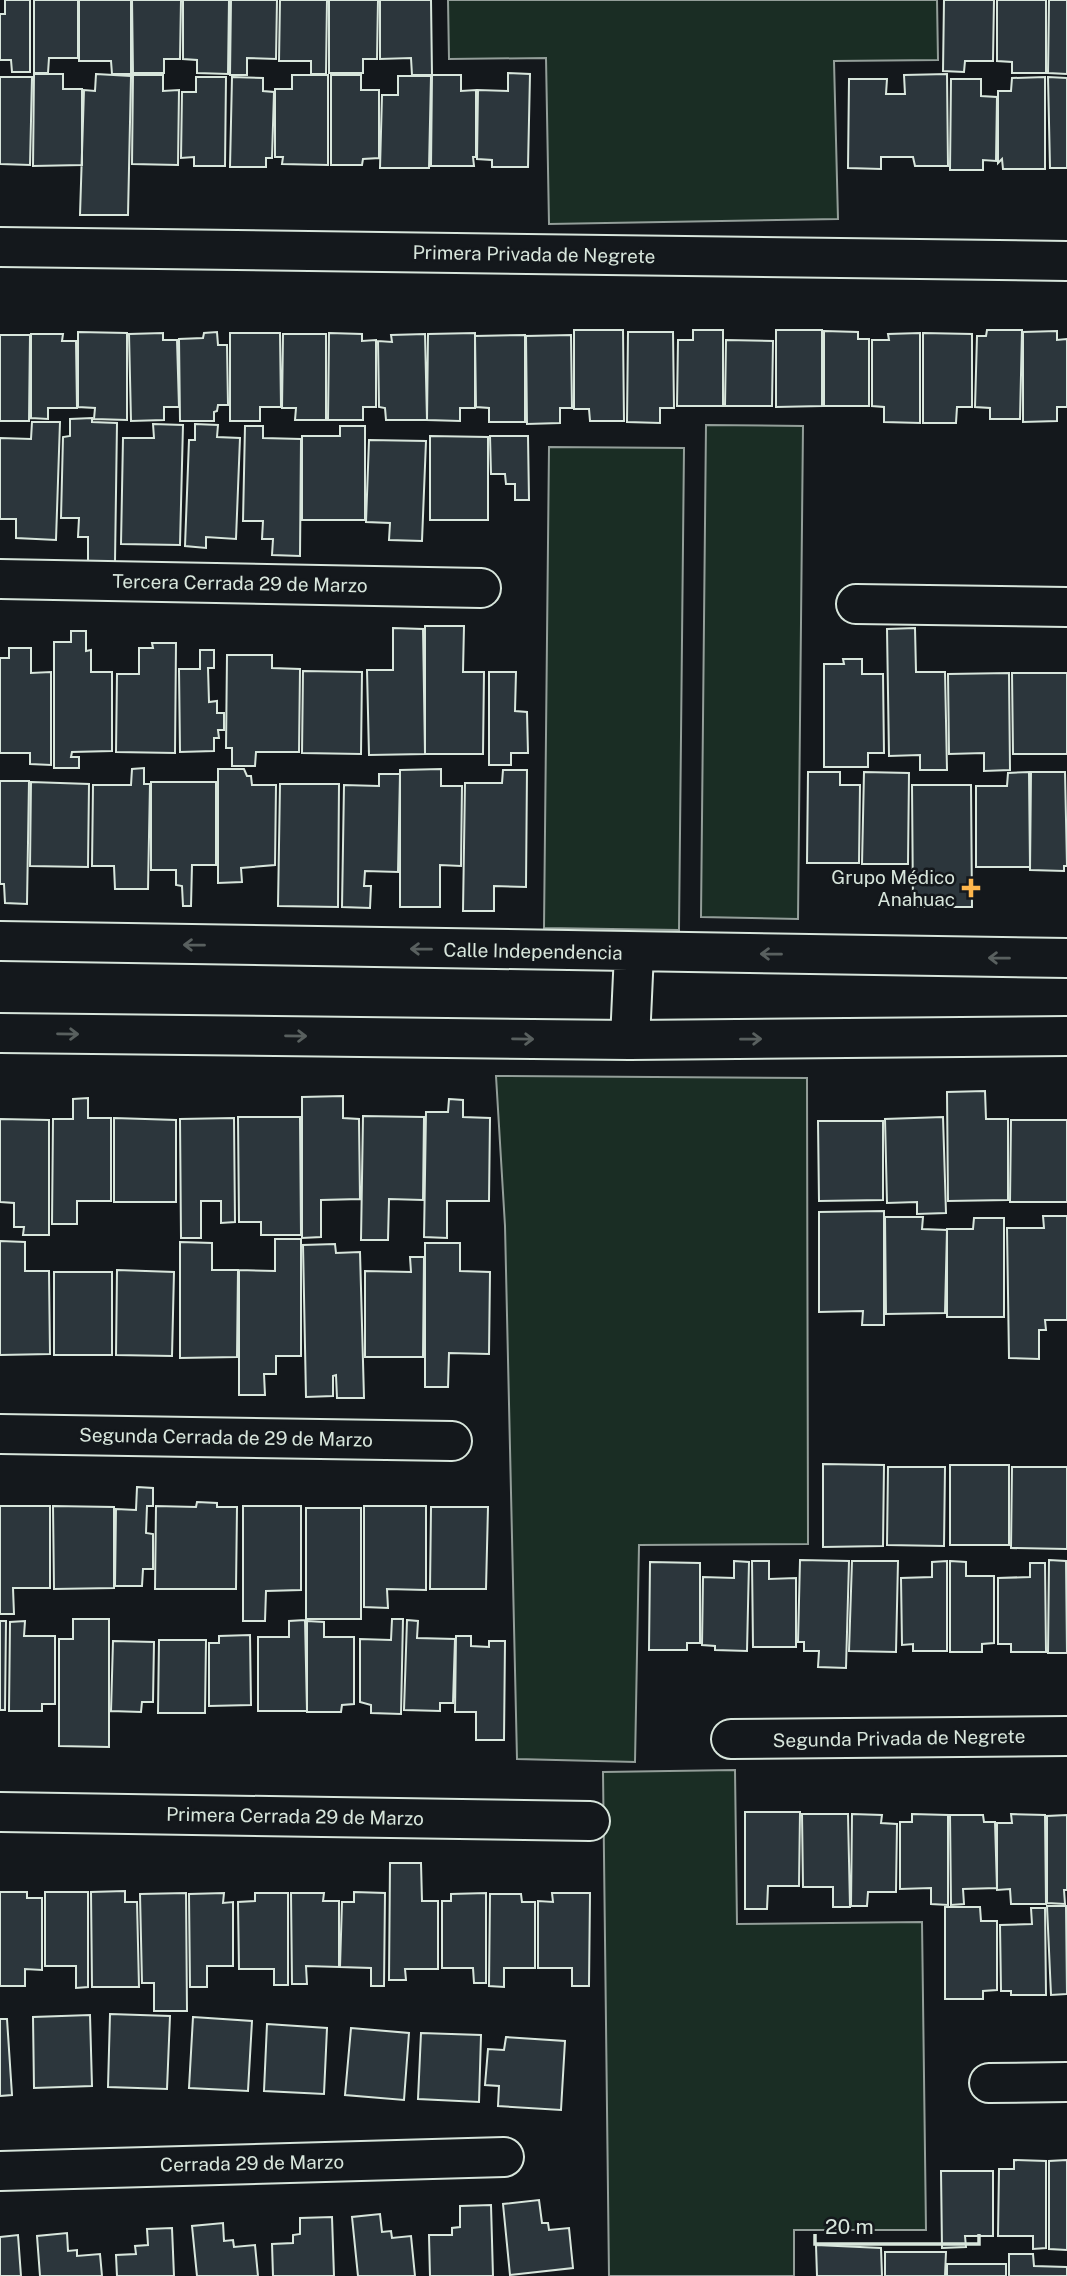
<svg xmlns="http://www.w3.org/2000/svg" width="1067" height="2276" viewBox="0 0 1067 2276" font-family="'Public Sans',sans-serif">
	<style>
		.green { fill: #1a2d24; stroke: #939e99; stroke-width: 2 }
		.building { fill: #2c363c; stroke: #d8e6dc; stroke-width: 2 }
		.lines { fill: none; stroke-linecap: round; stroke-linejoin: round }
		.street-casing { stroke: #d8e6dc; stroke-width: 42 }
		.street { stroke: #14181c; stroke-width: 38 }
		.oneway { stroke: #59605f }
		.poi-dot { fill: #ffb74d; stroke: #14181c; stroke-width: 2.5 }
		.labels { text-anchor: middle; stroke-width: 5; stroke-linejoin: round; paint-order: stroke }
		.street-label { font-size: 19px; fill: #d8e6dc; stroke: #14181c }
		.poi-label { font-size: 19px; fill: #d8e6dc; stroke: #14181c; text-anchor: end }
	</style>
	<rect width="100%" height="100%" fill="#14181c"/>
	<!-- green -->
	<path class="green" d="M448,0H937L938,60L834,61L838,219L549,224L546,58L449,59Z
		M706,425L803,426L798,919L701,917Z
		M549,447L684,448L679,930L544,928Z
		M496,1076L807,1078L808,1544L639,1545L635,1762L517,1759L505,1226Z
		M735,1770L737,1924L922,1922L926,2230H794V2276H609L603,1772Z"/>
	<!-- building -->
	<path class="building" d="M5,0H30V72H12L11,60H0V14H5Z
		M34,0H78V58H49L48,73H34Z
		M79,0H131V74H112L111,61H79Z
		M132,0H181L180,59H164V73H133Z
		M183,0H229L228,74L197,73V60L183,59Z
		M231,0H277L276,59L247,58V75H230Z
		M280,0H327L326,74H311V61H279Z
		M329,0H378L377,59H363V73H329Z
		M380,0H431L432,75H412L411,58L380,59Z
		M944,0H994L993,61H965L964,72L943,71Z
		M997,0H1046V73H1012V62L997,61Z
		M1049,0H1067V74L1048,73Z
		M508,73L530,74L528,167H492V160L477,159L478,90L508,91Z
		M34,74H63V89H82V165L33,166Z
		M96,74L131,76L128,215H80L84,90L95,91Z
		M947,74L948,166H915L913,157H881V169L848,168L849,79H887L886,94H905L904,75Z
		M133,75H163V91L179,90L178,165L132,164Z
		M292,75H328V165L282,164L283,157H275V89H292Z
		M331,75H361V90H379V158L363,159L362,165H331Z
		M432,75H461V91L476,90V157H473L474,166H431Z
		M398,76H431L429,168H380L382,95H398Z
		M0,77H32L30,165L0,164Z
		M196,77H226L225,166H194V157L181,158L182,92H196Z
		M232,77L263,78V91L274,92L272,158H266V167H230Z
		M1045,77V169H1003L1002,159L998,163V91H1011L1012,78Z
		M1048,77L1067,78V168H1050Z
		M951,79H981V96L997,97L996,161L983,160V170H950Z
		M574,330H623L624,421H590L589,409H574Z
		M693,330H723V406H677L678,340H693Z
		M776,330H822V406L776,407Z
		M987,330H1022L1020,419H990V408L975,407L977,336H986Z
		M824,331L858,332V339H869V406H824Z
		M1057,331V340L1067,339V407H1057V421L1023,422V332Z
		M78,332L127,333V420L94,419L95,408L78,407Z
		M217,332L218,345H227L228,405H218L217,411L214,412V421H180L179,339L203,338L204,333Z
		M628,332H673L674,408H660V423L627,422Z
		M163,333V340H177L179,407H164V420L131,421L129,334Z
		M230,333H280L281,407H260V421H230Z
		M329,333L362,334V341L376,340V407H363V420H328Z
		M475,333V408H460V421L427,420L428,334Z
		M920,333V423L884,422V407L872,406V340H889L888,334Z
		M923,333L972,334V407H957L956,423H923Z
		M31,334H63L62,341H76L77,408H48V419L31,418Z
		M283,334H326V420H295L296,408H282Z
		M425,334L427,420H386L385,408L379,407L378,341L392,342L391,335Z
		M0,335H30L29,421H0Z
		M525,335V422H489V408L476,407L475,336Z
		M571,335L572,408H560V423L527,424L526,336Z
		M726,340L773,341L772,406H725Z
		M92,418V422L117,423L115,562H88V537H78L79,518H61L63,437L70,436V419Z
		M32,422H60L56,540L16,538V519H0V438L31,439Z
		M153,424L183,425L180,545L121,544L123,438H154Z
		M195,424L218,425L217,437L240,438L236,539L206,537V548L185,546L189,440H195Z
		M245,426H263V438L301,439L300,556L272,555L273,539H262L263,521H243Z
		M340,426H365V520H302V436H340Z
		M430,436L488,437V520H430Z
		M490,436H528L529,500H515V484H506L505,474H491Z
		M369,440L426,441L422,541L389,540L390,523L366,522Z
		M425,626H464L463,672H484L483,754H425Z
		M393,628L423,629L425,754L369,755L367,670H393Z
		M915,628L916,672H945L947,770H920V755L889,756L887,629Z
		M71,631H86V651L91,650V672H112V751L72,752L71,757H79V768H54V642H71Z
		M152,643H176L175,753L116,752L117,674H139V648H153Z
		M9,648H31V673L51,672V765L30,764V753H0V658H9Z
		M200,650H214V668H208L209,702L217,701V713H224V730H218L219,738H214V751L180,752L179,669H200Z
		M227,655H272V668L300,669L299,752H256L255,766H232V748H226Z
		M843,659H862V674H883L884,753H868V767H824V664H844Z
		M303,671L362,672L361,754L302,753Z
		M489,672H516L515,711L527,712L528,753H511V765H489Z
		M1009,673L1010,770L984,771V753L949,754L948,674Z
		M1012,673H1067V754H1013Z
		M144,768V784H150L148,889H115L114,866H92L93,785H131L132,769Z
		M218,769H244L247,776H251L252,785H276L275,865L241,868L242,882L218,883Z
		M441,769V786H462L461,866L440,865V907H400V770Z
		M503,770H527L526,887L494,886V911H463L465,783H502Z
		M808,772H840V785H860L859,863H807Z
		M864,772L909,773L908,864H862Z
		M1029,772L1030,867H976V786H1007L1008,773Z
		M1031,772H1065L1067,866H1064V871L1030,870Z
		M379,774H400L398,872L365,871L364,886H371L370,908L342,907L344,785L379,786Z
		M0,781H29L27,904L5,903L4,884H0Z
		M31,782L89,784L88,867L30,866Z
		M151,782H216V865H192L191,906H183L182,886L176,885V870H151Z
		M280,784H339L338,907L278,906Z
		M912,785H971L972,907H913Z
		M985,1091L986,1119H1008V1200L948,1201L947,1092Z
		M343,1096V1118L359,1119L360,1199L321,1200V1237L302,1238V1097Z
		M88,1098V1118H111V1201H77V1224H52L53,1119H73V1099Z
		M449,1099L463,1100V1117L490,1118L489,1201H447V1238L424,1237L426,1112H448Z
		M363,1116L424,1117L423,1200L389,1199L388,1240H361Z
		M238,1117H300L301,1235H261V1222H239Z
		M943,1117L946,1213L917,1214V1202L887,1203L885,1119Z
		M114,1118L176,1120V1202H114Z
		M234,1118L235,1222L221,1223V1201H201V1238H181L180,1119Z
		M0,1119L49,1120V1235H23L24,1227H14V1203L0,1202Z
		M1011,1120H1067V1202H1010Z
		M818,1121H883V1200L819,1201Z
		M884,1211V1325H862L863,1311L819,1312V1212Z
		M1043,1216H1067V1320H1045L1046,1330H1039V1359L1009,1358L1007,1228H1044Z
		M885,1217H923L922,1229L947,1230L945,1313L886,1314Z
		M974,1218H1004V1317H947V1229H973Z
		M275,1239H301V1356H276V1374H264L265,1395H239V1270L275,1271Z
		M0,1241L25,1242V1271H49L50,1354L0,1355Z
		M180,1242L212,1243V1270H238L237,1357L180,1358Z
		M425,1243H460V1271L490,1272L489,1354L449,1353L448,1387H425Z
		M335,1244L336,1253L360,1252L364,1398H337L336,1375L333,1376V1396L306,1397L303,1245Z
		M410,1257H424L423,1357H365V1271L411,1272Z
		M117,1270L174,1272L172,1356L116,1355Z
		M54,1272H112V1355H54Z
		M823,1464L884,1465L883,1546L823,1547Z
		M950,1465H1009V1545H950Z
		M888,1467H945L944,1546L887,1545Z
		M1012,1467H1067V1549L1011,1548Z
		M137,1487L153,1488V1506H147L146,1533L153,1534V1569H143L142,1586H115L116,1509L136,1510Z
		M197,1502L217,1503V1507H237L236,1589H155L156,1506L196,1507Z
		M0,1506H50V1588H13L14,1614H0Z
		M53,1506L114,1507V1588L54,1589Z
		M243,1506H301V1590L266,1591L265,1621H243Z
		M364,1506H426V1590L387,1589L388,1608L364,1607Z
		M431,1507H488L486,1589H430Z
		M306,1508H361V1619H306Z
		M800,1560L849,1561L846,1668L818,1667L819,1651H804V1642H798Z
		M1049,1560L1066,1561L1067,1653H1048Z
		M734,1561L749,1562L747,1651L715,1650V1646L702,1645L703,1577L734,1578Z
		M752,1561H769V1579L796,1578V1647H753Z
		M852,1561H898L896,1652L849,1651Z
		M947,1561V1651H913V1644L902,1645L901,1578L932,1577V1562Z
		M950,1561L966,1562V1576H994V1643L982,1644V1652H950Z
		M650,1562L700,1563V1643H687V1650H649Z
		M1030,1563H1045L1046,1652H1011V1644H998V1578L1030,1577Z
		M73,1619H109V1747L59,1746V1639H73Z
		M392,1619H403L401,1714L371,1713V1705L360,1702V1639L391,1640Z
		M305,1620L307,1711H258V1637H289V1621Z
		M407,1620L418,1621L417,1638L455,1639L453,1703H440V1711L404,1710Z
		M0,1621H6L5,1710H0Z
		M25,1621L24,1636H55V1704H42V1711H9L10,1622Z
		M307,1621L324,1622V1637H354V1704L342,1705L341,1712H307Z
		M250,1635L251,1705L209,1706V1643H219V1636Z
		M456,1636H471V1646L489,1647V1641H505L504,1740H476V1712H455Z
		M159,1640H206L205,1713H158Z
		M113,1641L154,1642L153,1702H142L141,1712L111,1711Z
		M745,1812H800L799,1886H768L767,1909H745Z
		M802,1814H848L850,1907H833V1887H803Z
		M852,1814L882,1815L881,1823L897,1824L896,1892H868L867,1906H851Z
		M912,1814L948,1815V1905L931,1904V1888L900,1889V1822H912Z
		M1011,1814L1045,1815L1046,1904H1011L1010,1889L997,1890V1823H1012Z
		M950,1815H983L984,1822H995L997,1888L963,1889L964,1904L951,1905Z
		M1067,1815V1890H1064L1065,1904L1047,1903V1816Z
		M390,1863H421L422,1901H438V1969H405L406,1980H389Z
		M125,1891V1902H137L139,1987H92L91,1892Z
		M0,1892H27V1898H42V1970L25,1969V1986H0Z
		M45,1892H88V1987L76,1988V1966H45Z
		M354,1892L385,1893L384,1986H371V1968L340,1967L342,1902H354Z
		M186,1893L187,2011H154V1983H142L140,1894Z
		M224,1893L223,1903L233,1902V1966H207V1987H190L189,1894Z
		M255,1893H288V1985H274V1969H239L238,1902L255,1901Z
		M291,1893H324L323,1901H339V1967L306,1966L307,1984H292Z
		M486,1893V1983H474L473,1968H442V1901H451V1894Z
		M552,1893H590L589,1986H572V1968H538V1901L553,1902Z
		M490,1894H521L522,1902H535V1968H504V1987L489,1986Z
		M1047,1906H1066L1067,1994L1051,1995Z
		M945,1907H980L981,1921H997V1990L983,1991V1999H945Z
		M1031,1908H1045L1046,1995H1011V1991H1001L1000,1925L1032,1924Z
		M110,2014L170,2016L167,2089L108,2087Z
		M90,2015L92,2086L34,2088L33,2017Z
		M193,2017L252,2021L248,2091L189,2088Z
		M0,2019H7L12,2095L0,2096Z
		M267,2024L327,2028L324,2094L264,2091Z
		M351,2028L409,2033L404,2100L345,2095Z
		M421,2033L481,2035L479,2102L418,2099Z
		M506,2037L565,2041L561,2110L498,2106L499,2086L485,2085L488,2049L504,2050Z
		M1014,2160L1046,2161V2248L1033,2249V2236H998L999,2169H1014Z
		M1067,2160V2250L1049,2249V2161Z
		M941,2171H993V2236H965L966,2247L942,2248Z
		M539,2200L542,2223H548L549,2230L569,2228L573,2268L510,2275L503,2204Z
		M491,2205L493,2276H430L429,2235H452V2228L460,2227V2206Z
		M380,2214L382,2232L391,2231L392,2238L411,2236L415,2276H358L352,2217Z
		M332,2217L334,2276H273L272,2244L293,2243V2235L300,2234V2218Z
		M223,2223L224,2241L233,2240L234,2247L255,2245L258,2276H197L192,2226Z
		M172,2228L174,2276H117L116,2255L136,2254L135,2246L148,2245L147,2229Z
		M67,2233L68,2251L77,2250V2256L100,2254L102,2276H40L37,2236Z
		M18,2235L21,2276H0V2237Z
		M816,2245L881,2248L882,2276H817Z
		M885,2252H946L945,2276H885Z
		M1009,2254H1033L1034,2266L1067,2267V2276H1009Z
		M947,2264H1006V2276H947Z"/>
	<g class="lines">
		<!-- street casing -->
		<g class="street-casing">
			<path id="street" d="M0,247L1067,261
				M0,579L481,588
				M856,604L1067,607
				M0,941L1067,958
				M0,1033L630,1040L1067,1036
				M630,1040L634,953
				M0,1434L452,1441
				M731,1739L1067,1736
				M0,1812L590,1821
				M989,2083L1067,2082
				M0,2171L504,2157"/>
		</g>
		<!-- street -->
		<use href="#street" class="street"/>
	</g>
	<!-- one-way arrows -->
	<defs><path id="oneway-shaft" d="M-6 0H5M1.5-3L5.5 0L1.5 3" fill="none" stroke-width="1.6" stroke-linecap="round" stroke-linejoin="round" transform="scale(1.75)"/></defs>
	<g class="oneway">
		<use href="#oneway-shaft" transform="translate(194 945) rotate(-179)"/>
		<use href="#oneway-shaft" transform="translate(421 949) rotate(-179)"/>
		<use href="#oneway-shaft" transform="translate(771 954) rotate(-179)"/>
		<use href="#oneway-shaft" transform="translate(999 958) rotate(-179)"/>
		<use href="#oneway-shaft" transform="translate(68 1034) rotate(1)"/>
		<use href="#oneway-shaft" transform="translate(296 1036) rotate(1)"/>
		<use href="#oneway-shaft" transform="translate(523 1039) rotate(1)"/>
		<use href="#oneway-shaft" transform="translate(751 1039) rotate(-1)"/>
	</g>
	<!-- markers -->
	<path class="poi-dot" d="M967.5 877.5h7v7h7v7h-7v7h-7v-7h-7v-7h7z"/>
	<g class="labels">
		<!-- street labels -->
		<g class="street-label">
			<text transform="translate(534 254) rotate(1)" y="7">Primera Privada de Negrete</text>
			<text transform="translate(240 583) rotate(1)" y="7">Tercera Cerrada 29 de Marzo</text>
			<text transform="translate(533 951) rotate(1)" y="7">Calle Independencia</text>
			<text transform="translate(226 1437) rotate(1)" y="7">Segunda Cerrada de 29 de Marzo</text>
			<text transform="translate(899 1738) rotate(-1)" y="7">Segunda Privada de Negrete</text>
			<text transform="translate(295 1816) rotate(1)" y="7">Primera Cerrada 29 de Marzo</text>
			<text transform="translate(252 2163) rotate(-1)" y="7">Cerrada 29 de Marzo</text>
		</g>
		<!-- poi labels -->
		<g class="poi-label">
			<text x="955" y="884">Grupo Médico<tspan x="955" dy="22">Anahuac</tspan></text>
		</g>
	</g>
	<!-- scale -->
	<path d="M815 2234v10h164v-10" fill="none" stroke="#d8e6dc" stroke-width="3.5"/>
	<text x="825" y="2234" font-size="21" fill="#d8e6dc" stroke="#14181c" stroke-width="5" paint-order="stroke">20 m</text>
</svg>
